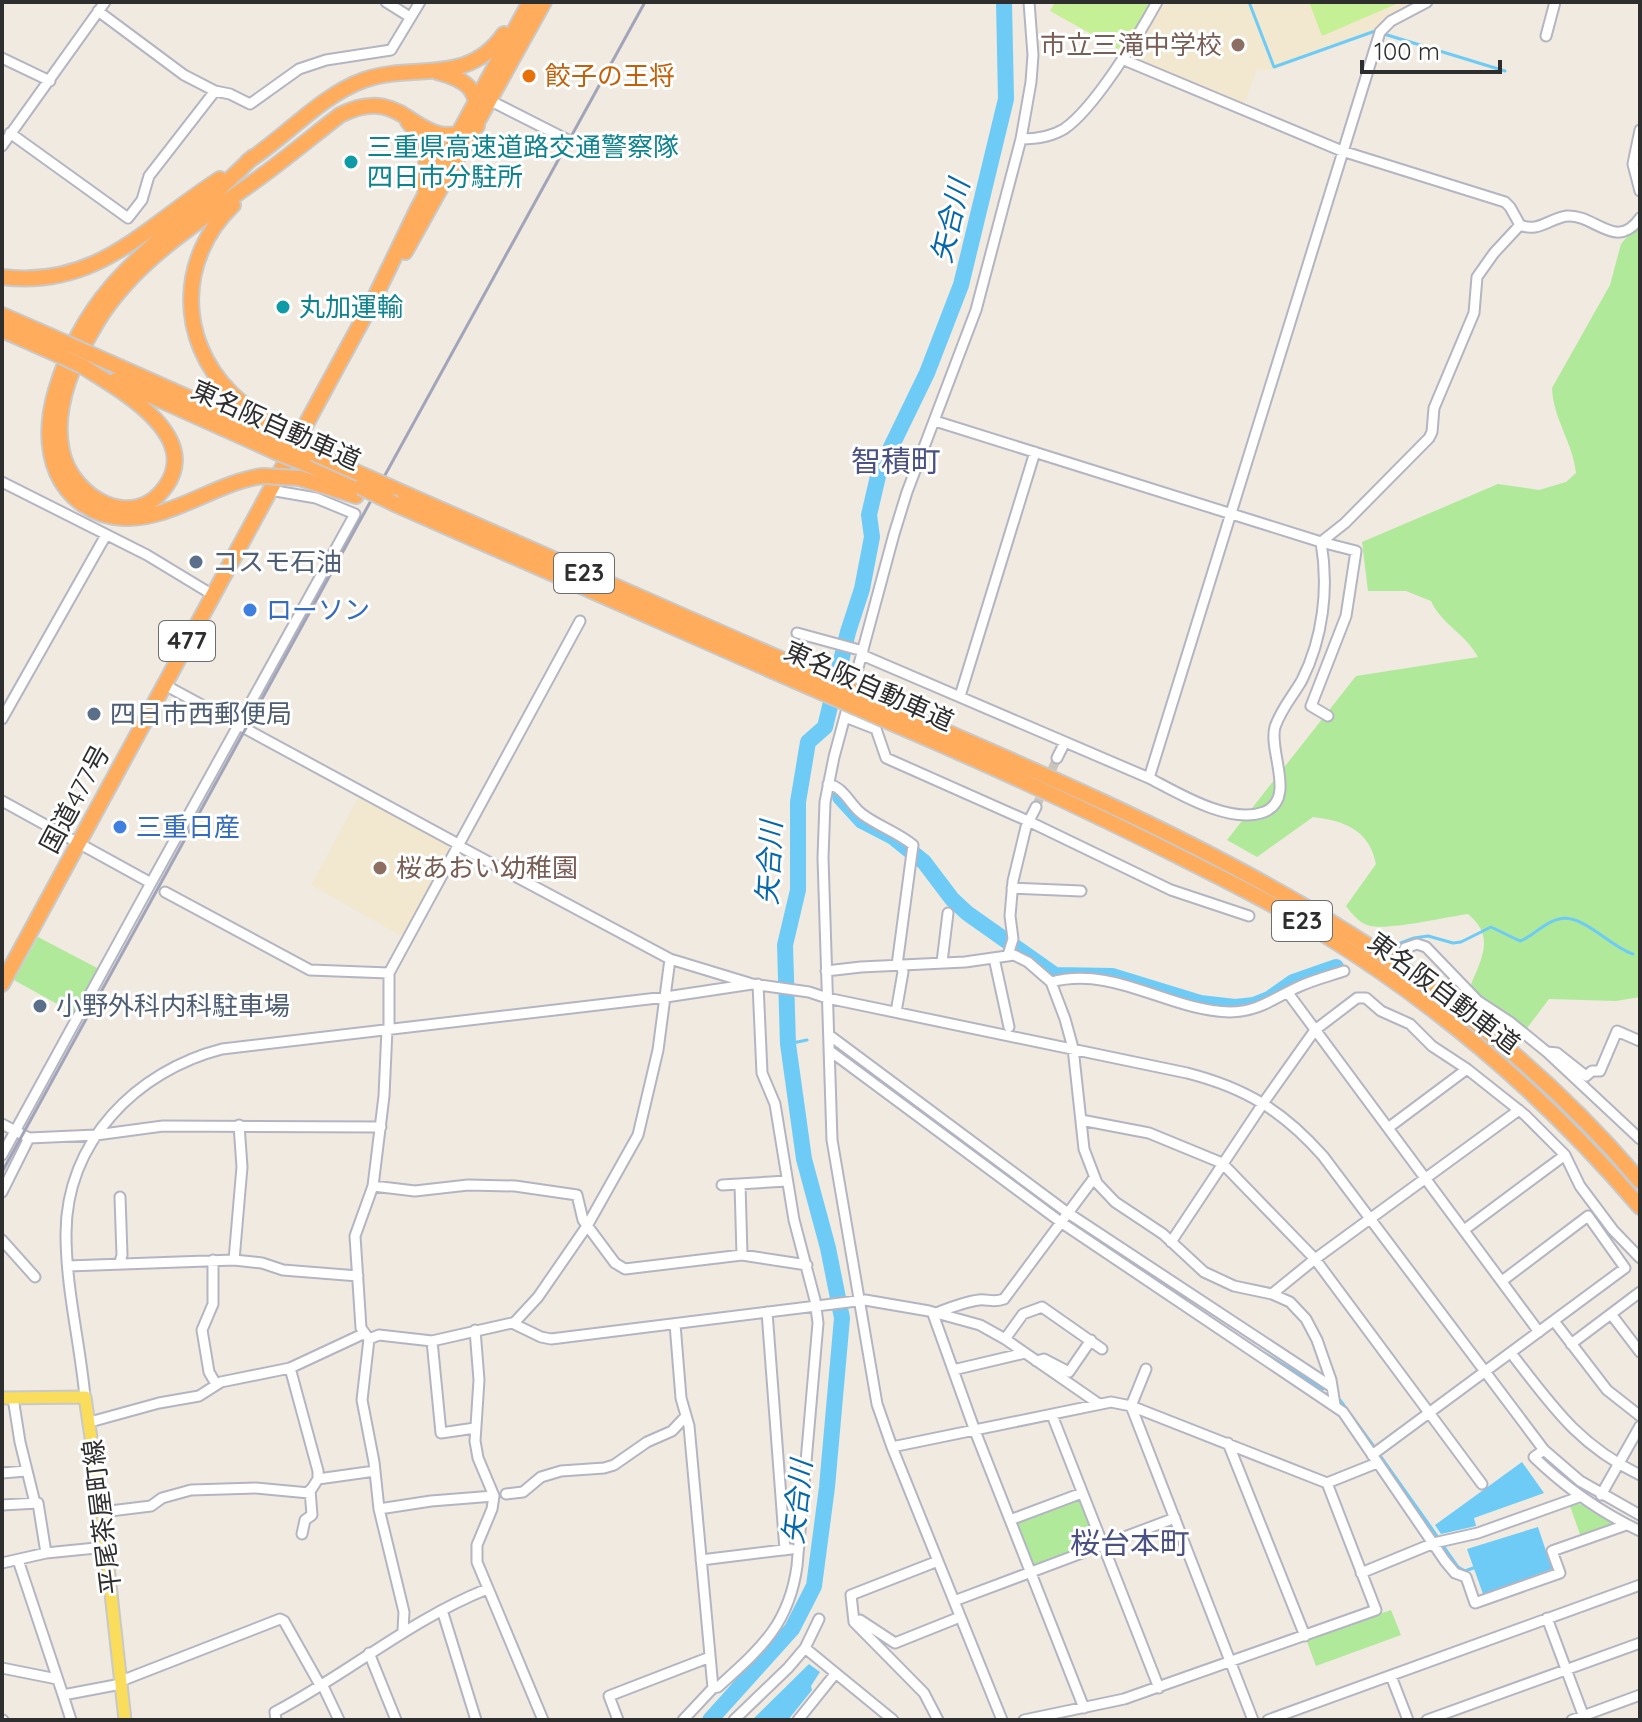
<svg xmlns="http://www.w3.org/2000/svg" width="1642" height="1722" viewBox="0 0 1642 1722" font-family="Quicksand,'Noto Sans JP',sans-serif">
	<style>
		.education { fill: #f2e8cf }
		.green { fill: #b0e99a }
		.pitch { fill: #c5f096 }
		.water { fill: #6ecbf6 }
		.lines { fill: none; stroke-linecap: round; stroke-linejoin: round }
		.stream { stroke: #6ecbf6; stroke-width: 3 }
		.river { stroke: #6ecbf6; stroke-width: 16 }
		.minor-tunnel { stroke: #c9c4bc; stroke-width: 9; stroke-dasharray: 9 4.5; stroke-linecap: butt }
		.minor-casing { stroke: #b4b5c2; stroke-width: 13 }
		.major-casing { stroke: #c9c9c9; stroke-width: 15 }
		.highway-casing { stroke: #c9c9c9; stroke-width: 18 }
		.minor { stroke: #fff; stroke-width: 9 }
		.major { stroke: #fade5b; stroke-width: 11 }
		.highway { stroke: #ffac5c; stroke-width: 14 }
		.rail { stroke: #a2a4b9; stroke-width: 3 }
		.highway-bridge-casing { stroke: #c9c9c9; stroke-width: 18; stroke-linecap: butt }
		.highway-bridge { stroke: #ffac5c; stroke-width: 14 }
		.education-dot { fill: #8d6e63; stroke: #fff; stroke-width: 3 }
		.food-dot { fill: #e8710a; stroke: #fff; stroke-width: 3 }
		.culture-dot { fill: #0f9aa8; stroke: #fff; stroke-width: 3 }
		.service-dot { fill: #5c6f8a; stroke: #fff; stroke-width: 3 }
		.shop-dot { fill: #3f7fe0; stroke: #fff; stroke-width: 3 }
		.labels { text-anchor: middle; stroke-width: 6; stroke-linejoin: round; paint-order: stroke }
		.shield { fill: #fff; stroke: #6d6d6d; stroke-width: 2 }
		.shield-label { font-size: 24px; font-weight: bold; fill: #2e2e2e }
		.education-label { font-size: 26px; fill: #785e54; stroke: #fff; text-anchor: end }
		.food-label { font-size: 26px; fill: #c56008; stroke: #fff; text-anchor: start }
		.culture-label { font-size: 26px; fill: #0d838f; stroke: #fff; text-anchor: start }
		.street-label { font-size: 26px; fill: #2e2e2e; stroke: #fff }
		.service-label { font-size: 26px; fill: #4e5e75; stroke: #fff; text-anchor: start }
		.shop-label { font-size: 26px; fill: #366cbe; stroke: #fff; text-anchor: start }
		.water-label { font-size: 28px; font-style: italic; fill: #0568ab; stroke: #fff }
		.quarter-label { font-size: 30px; fill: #4a5183; stroke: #fff }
	</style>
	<rect width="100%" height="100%" fill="#f0eae0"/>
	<!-- education -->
	<path class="education" d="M1162,2H1420L1378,30L1272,70H1257L1243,106L1129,57Z
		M359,796L447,843L450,852L403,937L311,885Z"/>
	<!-- green -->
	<path class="green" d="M1640,221V997L1616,1001L1549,999L1522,1035L1470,987C1481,959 1496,937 1468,914C1446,917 1390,930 1371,926C1360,924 1352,914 1346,906L1376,864C1369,829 1344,821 1313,817L1257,857L1227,840L1356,676L1478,657C1465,633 1442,625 1431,601L1406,591H1368L1362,542L1498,484L1539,490L1566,482L1576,473C1573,443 1553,418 1552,388L1610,285L1621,244Z
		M38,937L99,969L75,1014L14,980Z
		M1076,1499L1081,1501L1097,1541L1094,1545L1036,1566L1031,1564L1016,1525L1018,1521Z
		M1577,1504L1586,1505L1614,1522L1612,1526L1581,1537L1570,1506Z
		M1391,1610L1401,1635L1316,1666L1306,1639Z"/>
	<!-- pitch -->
	<path class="pitch" d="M1055,2H1144L1149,5L1135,30L1120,50L1050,11Z
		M1309,2H1401L1322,36Z"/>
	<!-- water -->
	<path class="water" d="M1522,1462L1544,1493L1474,1518L1476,1526L1441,1534L1435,1525Z
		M1538,1527L1552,1569L1483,1594L1467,1549Z
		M809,1664L820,1672L811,1686L812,1690L788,1720H752Z"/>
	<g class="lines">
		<!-- stream -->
		<path class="stream" d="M1249,2L1274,67L1378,30
			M1384,34L1505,71
			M1398,944L1414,938L1428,936L1453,943L1461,942L1491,927L1520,941C1534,936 1544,922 1559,919C1583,913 1610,947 1633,954
			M788,1044L807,1040
			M841,1052L1035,1194
			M1080,1226L1165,1287
			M1251,1345L1323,1389
			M1340,1400L1375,1448
			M1379,1454L1437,1536
			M1444,1547L1458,1567L1465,1571L1476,1567"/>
		<!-- river -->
		<path class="river" d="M840,797L862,821L893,837L924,862L952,899L967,913L1055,975L1112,976L1200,1003L1235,1007L1254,1005L1269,999L1293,982L1336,967
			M710,1720L792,1629L814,1586L827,1487L842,1318L828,1248L804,1159L788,1044L785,945L798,890V802L808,742L825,727L848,632L862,589L872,537L869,515L879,472L927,373L961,285L1006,99L1004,2"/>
		<!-- minor-tunnel -->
		<path class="minor-tunnel" d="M1036,807L1057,758"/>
		<!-- minor casing -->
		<g class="minor-casing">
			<path id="minor" d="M386,2L410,17
				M98,11L184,75L215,91
				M1546,36L1555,2
				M2,58L50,81
				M1122,59L1342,151L1505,202L1510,207L1520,225L1494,253L1477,277L1474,313L1434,408L1432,432L1429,438L1345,523L1321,542
				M487,99L570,141
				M1640,130L1633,164L1640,191
				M10,133L128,218L142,200L149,176L215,91L230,94L250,104L299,69L326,60L391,50L420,2
				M1021,139C1035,139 1051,137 1064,129C1094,109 1139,35 1157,2
				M2,146L105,2
				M1520,225C1538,233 1550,218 1567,216C1595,214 1616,252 1640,218
				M935,421L1321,542L1356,551L1346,616L1311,706L1328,716
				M2,482L147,555L213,595
				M797,633L863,651
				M862,655L1149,778L1380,32L1391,21L1427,2
				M163,684L458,844
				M960,696L1035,452
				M845,717L876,729L886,758L1028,821L1171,890L1249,916
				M2,719L106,535
				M1057,758L1065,742
				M1149,778C1178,793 1230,825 1264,812C1297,799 1268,751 1275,727C1281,709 1293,696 1302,680C1323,638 1329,588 1321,542
				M828,784C845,788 849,804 862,814C878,826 897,832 913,845L897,965
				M2,801L151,883L2,1155
				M457,845L670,959L749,983
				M151,883L355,514L316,498L270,490
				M1012,888L1081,891
				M165,892L310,970L389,973
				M1405,948L1417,944L1426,947L1478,1001L1510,1022L1547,1052L1640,1139
				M1008,955L1013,939L1010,916L1013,881L1026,827L1036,807
				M994,958L1009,1027
				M942,962L948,913
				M826,971L861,967L965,962L1014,955L1028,962L1051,982L1065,1019L1073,1048L1084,1149L1097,1183L1115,1202L1163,1234L1204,1272L1234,1286L1272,1294L1290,1302L1306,1319L1317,1340L1331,1380L1335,1405
				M1051,982C1114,965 1169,1011 1230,1012C1258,1012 1274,998 1298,987C1313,980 1329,976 1344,971
				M1288,993L1539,1332
				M896,1012L903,972L901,965
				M389,1028V973L580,621
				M829,1035L1068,1213L1332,1387
				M830,1051L1062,1223L1343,1412L1445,1561L1455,1573L1466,1577L1475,1603L1560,1573L1552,1551L1626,1525
				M1547,1052L1557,1053L1586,1076L1592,1071H1600L1617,1031L1640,1041
				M1081,1120L1149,1133L1222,1163L1315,1259L1482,1484
				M2,1124L29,1138L96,1135L163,1126L381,1127
				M1388,1128L1467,1069
				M740,1184L742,1255
				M722,1185L787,1181
				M373,1186L415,1191L468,1185L515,1186L577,1195L583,1220L615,1263L625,1269L742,1255L807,1265
				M2,1192L29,1138
				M120,1197L122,1255L120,1262
				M1464,1230L1565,1155
				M2,1240L35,1277
				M1171,1242L1264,1102L1315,1030L1357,998H1366L1381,1011L1410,1024L1432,1046L1467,1069L1525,1115L1565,1155L1580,1186L1613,1230L1640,1258
				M213,1260V1304L202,1330L209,1372L216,1384
				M234,1260L242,1167L239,1125
				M68,1266L234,1260L262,1263L283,1270L358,1276
				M1272,1294L1315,1259L1519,1110
				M767,1312L785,1550
				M933,1314L975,1431L1084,1708
				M934,1314C949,1308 963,1302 979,1300C988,1299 994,1303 1004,1299L1094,1178
				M1611,1314L1640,1352
				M1554,1321L1607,1390L1640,1416
				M514,1323L538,1297L587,1226L638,1135L658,1050L670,959
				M675,1324L681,1398L689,1426L713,1688
				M475,1330L479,1380L475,1441L478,1458L494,1496L492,1509L477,1545V1562L543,1720
				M369,1339L379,1335L432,1341L512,1323L541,1337L551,1339L865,1300L929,1311L980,1325L1005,1339L1099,1404
				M369,1339L361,1328L355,1236L373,1186L384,1096L387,1029
				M369,1339L362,1400L374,1462L379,1509L404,1612L403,1630
				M1005,1339L1023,1314L1042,1307L1102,1349
				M432,1341L441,1433L475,1428
				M1571,1344L1640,1292
				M1511,1353C1552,1406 1578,1445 1640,1475
				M1036,1361L1044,1359L1069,1372L1091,1340
				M1146,1369L1131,1406L1253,1720
				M953,1370L1025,1353
				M85,1397C80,1343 66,1289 66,1234C66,1142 136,1071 222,1049L666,997L752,984L809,992L827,998L1187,1073C1246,1088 1283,1111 1323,1156L1544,1450L1580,1481L1640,1515
				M13,1398L20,1442L35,1503
				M1052,1415L1159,1688
				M90,1422L159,1403L199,1396L221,1382L290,1368L363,1334
				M1228,1443L1305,1636
				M892,1447L1111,1402L1131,1406L1327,1483L1377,1463
				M1544,1450L1534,1457C1566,1488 1600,1512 1640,1531
				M1372,1455L1625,1268L1588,1216L1502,1281
				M2,1473L26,1471
				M318,1479L375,1471
				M506,1494L523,1492L541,1477L561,1471L604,1468L614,1465L647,1442L672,1431L686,1416
				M1601,1495L1640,1426
				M2,1505L38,1503L46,1553
				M379,1509L431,1501L494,1496
				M102,1512L151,1506L162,1498L191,1490L256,1488L309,1493L318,1479V1471L290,1368
				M1010,1520L1082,1493
				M302,1534L305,1520L312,1515L310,1490
				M18,1560L63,1695L121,1684
				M701,1560L791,1549
				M938,1561L851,1595L854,1622L924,1693L938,1720
				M2,1563L46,1553L106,1547
				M1361,1573L1434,1543L1478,1533L1579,1497
				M954,1601L1175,1518
				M442,1610L476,1720
				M1547,1618L1585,1720
				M854,1622L860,1620L895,1643L960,1617
				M805,1648L893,1720
				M369,1653L396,1720
				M2,1668L57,1679
				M1391,1676L1408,1720
				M121,1681L280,1619L284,1621L320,1685
				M322,1684L339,1720
				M63,1695L71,1720
				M2,1720H3
				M276,1720L275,1712C349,1673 408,1621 487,1589
				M618,1720L609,1696L710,1657
				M683,1720L713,1688L718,1687C760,1649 789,1625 797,1566L818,1323L815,1300L794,1220L775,1104L762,1073L758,984
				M734,1720L788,1668L805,1648L819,1619
				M798,1720L835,1674
				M1002,1720L892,1447L877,1404L832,1140L823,858L825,802L834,757L894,534L907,492L976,310L1021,139L1031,82L1033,55L1029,2
				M1024,1720L1124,1699L1376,1610L1327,1483
				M1268,1720L1640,1585
				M1427,1720L1640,1643
				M1572,1720L1640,1695"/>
		</g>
		<!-- major casing -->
		<g class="major-casing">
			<path id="major" d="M2,1398L85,1397L102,1512L125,1720"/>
		</g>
		<!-- highway casing -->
		<g class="highway-casing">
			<path id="highway" d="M408,122C427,141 429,162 424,187
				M253,157C234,175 215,194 195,210C128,265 82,303 56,390C48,417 46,447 57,473C69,500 95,517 124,518C171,520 216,482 263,476
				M248,161C287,136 320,96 364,80C414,62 467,87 504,34
				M233,205C178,258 177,339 231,393C247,409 267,420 287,432
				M405,252L544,2
				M2,277C98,289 146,226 220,179
				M2,315L66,343
				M2,330L61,356
				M88,353L284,440
				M82,366C117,388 202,434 166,486C134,533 72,498 62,451C53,410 73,363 93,329C131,261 202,220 263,175C289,156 314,135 340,115C410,79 415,161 477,126C479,91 471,81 437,72
				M116,380L276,452
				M304,463L360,487
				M299,478L356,496
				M392,488L776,657
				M395,504L773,671
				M905,714C1178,832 1443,948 1640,1181
				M901,727C999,769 1096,814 1192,863C1237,886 1282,908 1325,935C1444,1009 1550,1101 1640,1207
				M2,984L374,299L418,208L530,2"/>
		</g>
		<!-- minor -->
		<use href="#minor" class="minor"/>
		<!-- major -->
		<use href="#major" class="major"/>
		<!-- highway -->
		<use href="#highway" class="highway"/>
		<!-- rail -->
		<path class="rail" d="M2,1172L645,2"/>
		<!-- highway-bridge casing -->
		<g class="highway-bridge-casing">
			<path id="highway-bridge" d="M66,343L88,353
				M61,356L82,366
				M284,440L392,488
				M276,452L304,463
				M263,476L299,478
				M360,487L395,504
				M776,657L905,714
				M773,671L901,727"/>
		</g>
		<!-- highway-bridge -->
		<use href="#highway-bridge" class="highway-bridge"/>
	</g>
	<!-- markers -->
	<g class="education-dot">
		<circle cx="1238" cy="45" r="8"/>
		<circle cx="380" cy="868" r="8"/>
	</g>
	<circle class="food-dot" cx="529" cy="76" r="8"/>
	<g class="culture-dot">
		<circle cx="351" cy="162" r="8"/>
		<circle cx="283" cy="307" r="8"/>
	</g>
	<g class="service-dot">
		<circle cx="196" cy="562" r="8"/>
		<circle cx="94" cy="714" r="8"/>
		<circle cx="40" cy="1006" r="8"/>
	</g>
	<g class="shop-dot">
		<circle cx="250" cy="610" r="8"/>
		<circle cx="120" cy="827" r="8"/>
	</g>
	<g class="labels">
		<!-- shield labels -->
		<g class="shield">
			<rect x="554" y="553" width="60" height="40" rx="6"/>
			<rect x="159" y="621" width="56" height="40" rx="6"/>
			<rect x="1272" y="901" width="60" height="40" rx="6"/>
		</g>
		<g class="shield-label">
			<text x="584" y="581">E23</text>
			<text x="187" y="649">477</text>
			<text x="1302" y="929">E23</text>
		</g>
		<!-- education labels -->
		<g class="education-label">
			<text x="1222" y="54">市立三滝中学校</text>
			<text x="396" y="877" text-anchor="start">桜あおい幼稚園</text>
		</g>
		<!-- food labels -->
		<g class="food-label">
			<text x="545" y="85">餃子の王将</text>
		</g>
		<!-- culture labels -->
		<g class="culture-label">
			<text x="367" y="156">三重県高速道路交通警察隊<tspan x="367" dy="30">四日市分駐所</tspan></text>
			<text x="299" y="316">丸加運輸</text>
		</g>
		<!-- street labels -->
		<g class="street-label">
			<text transform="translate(276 425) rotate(24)" y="9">東名阪自動車道</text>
			<text transform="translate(869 686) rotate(24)" y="9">東名阪自動車道</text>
			<text transform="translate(75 799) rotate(-62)" y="9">国道477号</text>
			<text transform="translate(1444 993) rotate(37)" y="9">東名阪自動車道</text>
			<text transform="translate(102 1517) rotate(-97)" y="9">平尾茶屋町線</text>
		</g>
		<!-- service labels -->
		<g class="service-label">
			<text x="212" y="571">コスモ石油</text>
			<text x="110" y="723">四日市西郵便局</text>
			<text x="56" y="1015">小野外科内科駐車場</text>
		</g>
		<!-- shop labels -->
		<g class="shop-label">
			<text x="266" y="619">ローソン</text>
			<text x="136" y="836">三重日産</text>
		</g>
		<!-- water labels -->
		<g class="water-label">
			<text transform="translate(950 221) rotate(-77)" y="10">矢合川</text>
			<text transform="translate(769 863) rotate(-87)" y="10">矢合川</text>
			<text transform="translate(797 1502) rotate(-84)" y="10">矢合川</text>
		</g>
		<!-- quarter labels -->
		<g class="quarter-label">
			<text x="896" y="472">智積町</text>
			<text x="1130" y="1554">桜台本町</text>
		</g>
	</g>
	<!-- border -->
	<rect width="1642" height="1722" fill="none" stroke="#2e2e2e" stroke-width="8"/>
	<!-- scale -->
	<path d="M1362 60v12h138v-12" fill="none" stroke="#2e2e2e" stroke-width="4"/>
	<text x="1374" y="60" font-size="24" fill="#2e2e2e" stroke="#ffffff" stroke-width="6" paint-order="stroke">100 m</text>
</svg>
